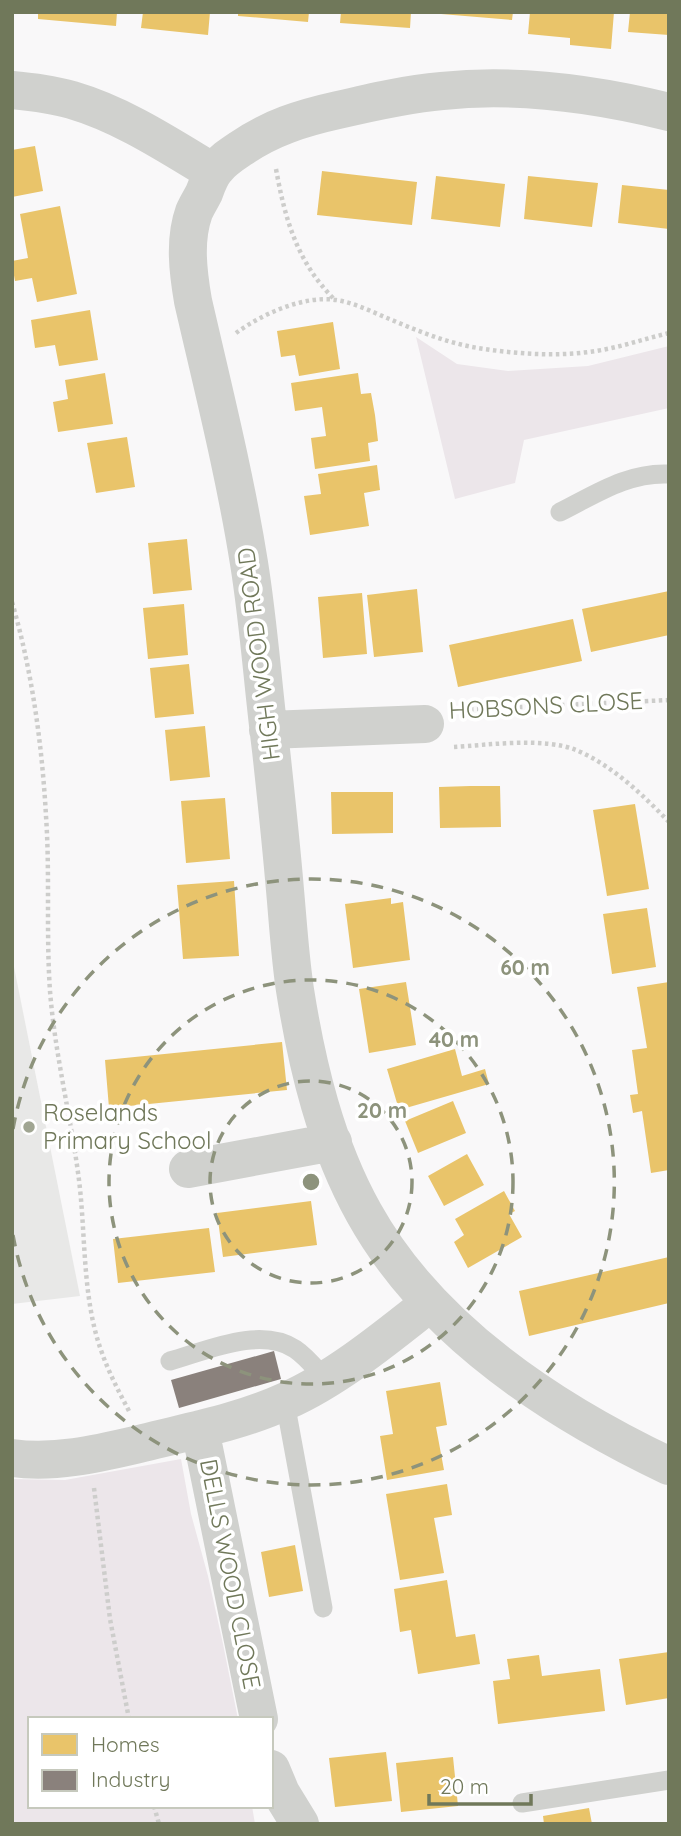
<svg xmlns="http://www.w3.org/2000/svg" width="681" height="1836" viewBox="0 0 681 1836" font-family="Quicksand,sans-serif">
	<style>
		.built { fill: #e8e8e7 }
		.green { fill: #ece6ea }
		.homes { fill: #e9c46a }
		.industry { fill: #8a817c }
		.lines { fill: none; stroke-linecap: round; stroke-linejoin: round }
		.path { stroke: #cdcdcb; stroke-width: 4.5; stroke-dasharray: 3.5 3.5; stroke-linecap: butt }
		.service { stroke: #d0d1ce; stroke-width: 19 }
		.minor { stroke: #d0d1ce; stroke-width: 38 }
		.ring { fill: none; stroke: #8d937c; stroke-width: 3.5; stroke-dasharray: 12 9 }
		.poi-dot { fill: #a0a592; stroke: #fff; stroke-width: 2.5 }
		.labels { text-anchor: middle; stroke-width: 7; stroke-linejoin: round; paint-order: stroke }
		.street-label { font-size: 24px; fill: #70785a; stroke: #fff }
		.poi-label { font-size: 24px; fill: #70785a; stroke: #fff; text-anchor: start }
		.centre { fill: #8d937c; stroke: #fff; stroke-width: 3.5 }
		.ring-label { font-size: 21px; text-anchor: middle; font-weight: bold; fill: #8d937c; stroke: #fff; stroke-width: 7; stroke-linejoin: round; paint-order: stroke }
	</style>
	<rect width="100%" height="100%" fill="#f9f8f9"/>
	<!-- built -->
	<path class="built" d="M12,957L80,1296L12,1304Z"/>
	<!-- green -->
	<path class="green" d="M416,337L457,364L508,371L588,366L669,346V408L524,440L515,483L455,499Z
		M181,1459L191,1514L208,1576L223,1644L238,1719H30V1806H252L255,1824H12V1479L65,1480Z"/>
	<!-- homes -->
	<path class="homes" d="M38,12H117L116,26L38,19Z
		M143,12H210L208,35L141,28Z
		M238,12H309L308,22L238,16Z
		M341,12H411L410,28L340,23Z
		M441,12H513L512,20L441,14Z
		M530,12H614L611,49L570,45V38L528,34Z
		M630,12H669V35L628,32Z
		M35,146L43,191L12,197V150Z
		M322,171L417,182L412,225L317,215Z
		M436,176L505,184L500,227L431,219Z
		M528,176L598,183L592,227L524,219Z
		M622,185L669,190V229L618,223Z
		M60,206L77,294L37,302L32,278L15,281L12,264V261L28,258L20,214Z
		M90,310L98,360L59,366L55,345L35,348L31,320Z
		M333,322L340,369L299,376L295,355L281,357L277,331Z
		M105,373L113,424L58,432L53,402L68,399L65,380Z
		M358,373L361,394L371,393L375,415L378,441L368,443L370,461L315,469L311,438L326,436L322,407L295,411L291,383Z
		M127,437L135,487L96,493L87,443Z
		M377,465L380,490L364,493L369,526L310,535L304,496L321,494L318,474Z
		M187,539L192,590L153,594L148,543Z
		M417,589L423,652L374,657L367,595Z
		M669,591V635L591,652L582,609Z
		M362,593L367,654L323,658L318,597Z
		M184,604L188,655L148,659L143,608Z
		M573,619L582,661L458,687L449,645Z
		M189,664L194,714L155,718L150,668Z
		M205,726L210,777L170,781L165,730Z
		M470,786H500L501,827L440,828L439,787Z
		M331,792H393V833L332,834Z
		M225,798L230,859L186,863L181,801Z
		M635,804L649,889L607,896L593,810Z
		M234,881L239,956L183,959L177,885Z
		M391,898V904L403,902L410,960L353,968L345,904Z
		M647,908L656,967L612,974L603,914Z
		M406,982L416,1045L369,1053L359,989Z
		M669,982V1170L651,1173L642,1111L633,1113L630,1095L638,1094L632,1050L647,1048L637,987Z
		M282,1042L287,1090L109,1108L105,1060Z
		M455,1049L462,1076L485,1069L489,1084L399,1110L387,1069Z
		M453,1101L466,1133L418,1153L405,1121Z
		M467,1154L484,1185L444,1206L428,1176Z
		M504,1191L515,1211L509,1214L522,1237L468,1268L454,1242L464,1235L455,1219Z
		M311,1201L317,1245L223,1257L217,1213Z
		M209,1228L215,1272L118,1283L113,1239Z
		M669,1257V1303L529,1336L519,1291Z
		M440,1382L447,1425L436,1427L444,1470L387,1480L380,1436L393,1434L386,1391Z
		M447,1484L452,1515L434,1518L444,1573L400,1580L386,1494Z
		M295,1545L303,1591L269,1597L261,1552Z
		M447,1580L456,1637L475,1634L480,1664L418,1674L411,1630L400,1632L394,1589Z
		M669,1652V1698L626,1705L619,1659Z
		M539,1655L542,1676L600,1669L605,1711L498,1724L493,1681L510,1679L507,1659Z
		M386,1752L392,1801L335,1807L329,1758Z
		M453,1757L458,1806L401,1812L396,1763Z
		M589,1808L592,1824H544L543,1816Z"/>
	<!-- industry -->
	<path class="industry" d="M274,1351L281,1379L179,1408L171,1380Z"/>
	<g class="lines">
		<!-- path -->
		<path class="path" d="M276,169C285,219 297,262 334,299
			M236,333C262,314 304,295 336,300C356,303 374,313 392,320C420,332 448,343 478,348C516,354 557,357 596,351C621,347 644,339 669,333
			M12,602C32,671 42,744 46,816C50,874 46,933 50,991C55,1055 71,1117 79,1180C86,1237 82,1299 102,1353C109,1373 119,1392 129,1411
			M456,710L669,700
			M454,747C488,745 544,737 576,750C612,765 643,795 669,822
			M94,1488L110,1619L129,1719
			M154,1806L159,1824"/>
		<!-- service -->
		<path class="service" d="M560,512C596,494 628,472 669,474
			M170,1361C206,1351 260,1326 295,1349C307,1357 316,1369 326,1380
			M285,1402L323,1608
			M522,1803L669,1780"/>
		<!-- minor -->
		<path class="minor" d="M12,90C32,92 52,94 72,100C123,115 168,145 213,172
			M669,112C596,94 517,83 442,91C407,94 372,102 338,110C302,118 270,128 240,149C231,155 222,161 216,169C210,176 207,185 204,193C201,199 197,205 194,212C184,240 188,272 193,301C213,388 235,475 249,563C259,625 263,688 271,750C276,796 281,843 285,890C288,923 290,957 295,990C307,1066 326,1145 364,1213C429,1330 551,1410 669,1466
			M268,730L425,724
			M188,1169L333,1142
			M200,1429L259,1719
			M12,1458C57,1464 100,1453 143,1443C191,1431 240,1422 286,1401C336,1379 387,1337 430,1303
			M271,1769L281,1793L300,1824"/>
	</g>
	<!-- distance rings -->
	<g class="ring">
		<circle cx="311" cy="1182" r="101"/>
		<circle cx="311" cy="1182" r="202"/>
		<path d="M13 1129A303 303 0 1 1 13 1235"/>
	</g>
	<!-- markers -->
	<circle class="poi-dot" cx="29" cy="1127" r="7"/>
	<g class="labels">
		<!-- street labels -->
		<g class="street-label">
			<text transform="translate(259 654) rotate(-97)" y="8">HIGH WOOD ROAD</text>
			<text transform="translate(546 706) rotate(-3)" y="8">HOBSONS CLOSE</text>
			<text transform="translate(230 1574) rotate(79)" y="8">DELLS WOOD CLOSE</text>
		</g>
		<!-- poi labels -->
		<g class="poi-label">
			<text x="43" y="1121">Roselands<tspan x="43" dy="28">Primary School</tspan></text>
		</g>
	</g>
	<circle cx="311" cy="1182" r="10" class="centre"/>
	<g class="ring-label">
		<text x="525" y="975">60 m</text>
		<text x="454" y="1047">40 m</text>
		<text x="382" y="1118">20 m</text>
	</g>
	<!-- border -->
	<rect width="681" height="1836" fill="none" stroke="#70785a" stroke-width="28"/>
	<!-- legend -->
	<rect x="28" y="1717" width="245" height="91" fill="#ffffff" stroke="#c6c9bd" stroke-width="2"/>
	<rect x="42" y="1734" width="35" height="21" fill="#e9c46a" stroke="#c6c9bd" stroke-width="2"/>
	<text x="91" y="1752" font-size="21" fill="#70785a">Homes</text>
	<rect x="42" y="1770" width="35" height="21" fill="#8a817c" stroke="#c6c9bd" stroke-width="2"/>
	<text x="91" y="1787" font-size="21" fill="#70785a">Industry</text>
	<!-- scale -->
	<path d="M429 1794v10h102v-10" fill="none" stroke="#70785a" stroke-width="3.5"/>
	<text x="440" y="1794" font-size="21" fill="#70785a" stroke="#ffffff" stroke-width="5" paint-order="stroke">20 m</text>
</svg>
